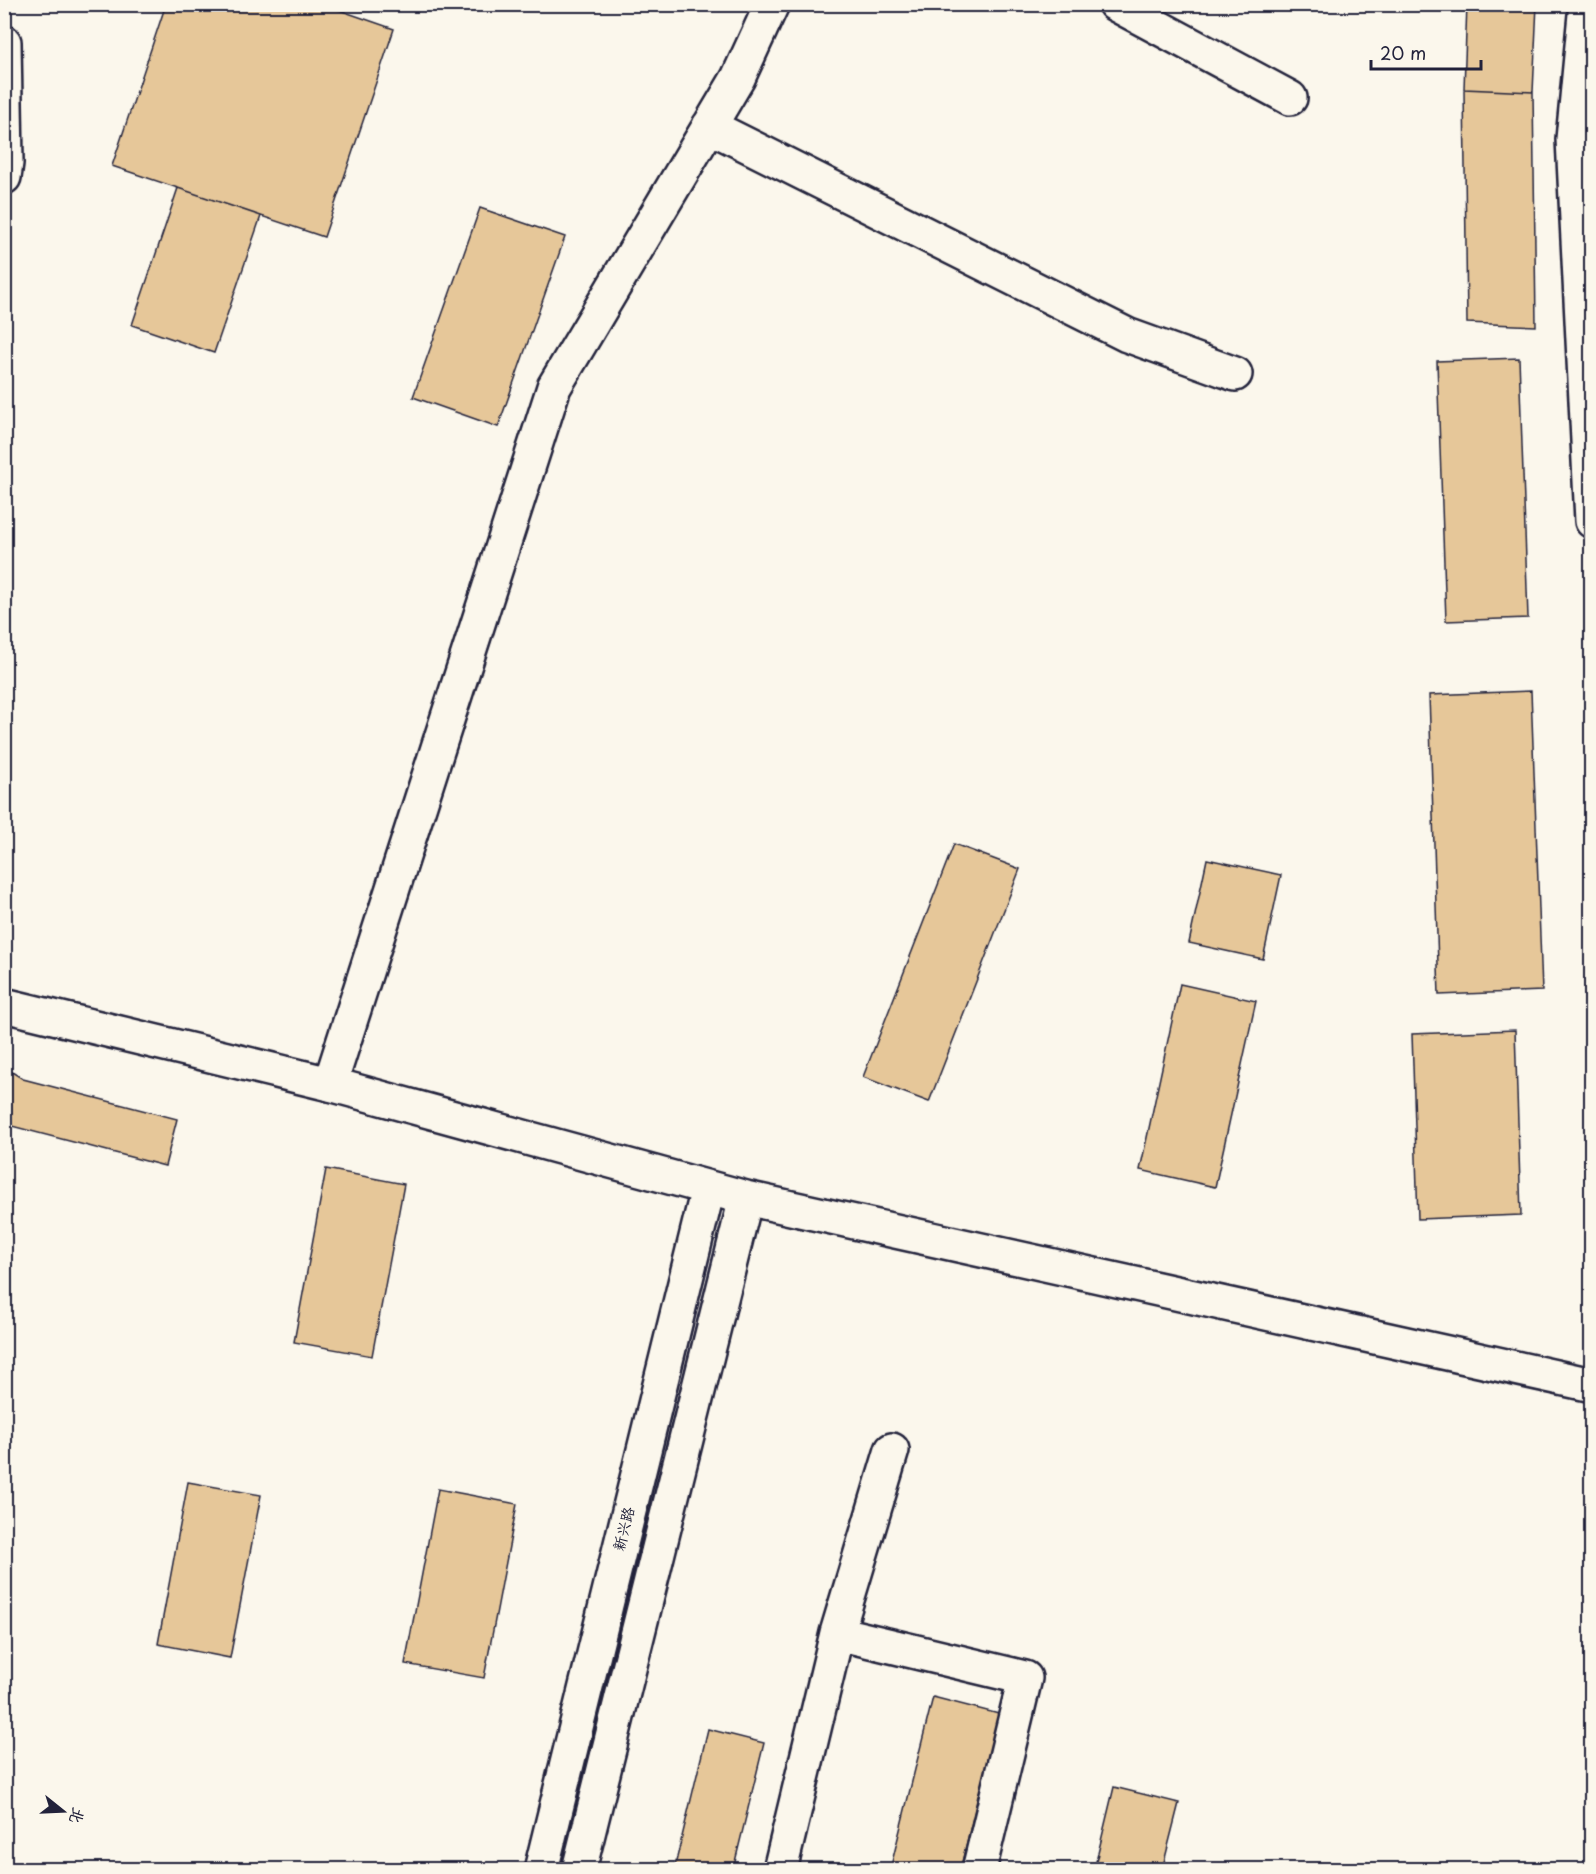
<svg xmlns="http://www.w3.org/2000/svg" width="1596" height="1874" viewBox="0 0 1596 1874" font-family="'Playpen Sans','LXGW WenKai TC',sans-serif">
	<style>
		.building { fill: #e6c799; stroke: #22223b; stroke-width: 1.5 }
		.lines { fill: none; stroke-linecap: round; stroke-linejoin: round }
		.minor-casing { stroke: #22223b; stroke-width: 38 }
		.major-casing { stroke: #22223b; stroke-width: 38 }
		.minor { stroke: #fbf7ec; stroke-width: 33 }
		.major { stroke: #fbf7ec; stroke-width: 33 }
		.labels { text-anchor: middle; stroke-width: 6; stroke-linejoin: round; paint-order: stroke }
		.street-label { font-size: 15px; fill: #22223b; stroke: #fbf7ec }
	</style>
	<rect width="100%" height="100%" fill="#fbf7ec"/>
	<filter id="ink" filterUnits="userSpaceOnUse"><feTurbulence type="fractalNoise" baseFrequency=".0167" numOctaves="2"/><feDisplacementMap in="SourceGraphic" scale="12" xChannelSelector="R" yChannelSelector="G"/><feConvolveMatrix kernelMatrix="1 2 1 2 8 2 1 2 1" color-interpolation-filters="sRGB"/></filter>
	<g filter="url(#ink)">
		<!-- building -->
		<path class="building" d="M166,4H322L394,29L324,237L112,166Z
			M1467,4H1537L1533,92L1464,89Z
			M1464,89L1533,92L1536,326L1467,323Z
			M178,188L261,216L214,353L132,325Z
			M480,208L565,237L498,427L413,397Z
			M1519,358L1528,618L1446,621L1437,361Z
			M1531,691L1542,991L1439,995L1429,695Z
			M954,844L1020,869L929,1102L863,1077Z
			M1207,859L1281,875L1263,959L1189,943Z
			M1180,984L1256,1001L1215,1187L1140,1170Z
			M1515,1030L1521,1215L1418,1219L1412,1034Z
			M4,1067L23,1079L177,1119L165,1166L4,1124Z
			M326,1169L404,1184L372,1356L294,1342Z
			M188,1482L261,1495L230,1658L158,1644Z
			M438,1489L517,1504L484,1678L405,1664Z
			M933,1697L999,1714L960,1870H890Z
			M708,1729L764,1743L733,1870H674Z
			M1114,1787L1179,1803L1162,1870H1094Z"/>
		<g class="lines">
			<!-- minor casing -->
			<g class="minor-casing">
				<path id="minor" d="M1115,4L1290,98
					M709,126L1127,335L1235,374
					M330,1084L554,387L738,78L772,4
					M837,1633L1025,1678L979,1870
					M780,1870L837,1633L892,1450"/>
			</g>
			<!-- major casing -->
			<g class="major-casing">
				<path id="major" d="M1586,4L1573,139L1592,521
					M4,42L6,163L4,177
					M4,1005L330,1084L746,1198L1592,1385
					M541,1870L708,1189
					M579,1870L746,1198"/>
			</g>
			<!-- minor -->
			<use href="#minor" class="minor"/>
			<!-- major -->
			<use href="#major" class="major"/>
		</g>
	</g>
	<g class="labels">
		<!-- street labels -->
		<g class="street-label">
			<text transform="translate(624 1529) rotate(-76)" y="5">新兴路</text>
		</g>
	</g>
	<!-- margin -->
	<rect width="1596" height="1874" fill="none" stroke="#fbf7ec" stroke-width="24"/>
	<rect x="12" y="12" width="1572" height="1850" fill="none" stroke="#22223b" stroke-width="2" filter="url(#ink)"/>
	<!-- north arrow -->
	<g transform="translate(63 1811) rotate(108)" stroke="#fbf7ec" stroke-width="4.5" paint-order="stroke">
	<path d="M0-4.5L10 22L0 15L-10 22Z" fill="#22223b"/>
	<text y="-9" font-size="16" font-weight="bold" text-anchor="middle" fill="#22223b">北</text>
	</g>
	<!-- scale -->
	<path d="M1371 60v9h110v-9" fill="none" stroke="#22223b" stroke-width="3"/>
	<text x="1380" y="60" font-size="18" fill="#22223b" stroke="#fbf7ec" stroke-width="4.5" paint-order="stroke">20 m</text>
</svg>
